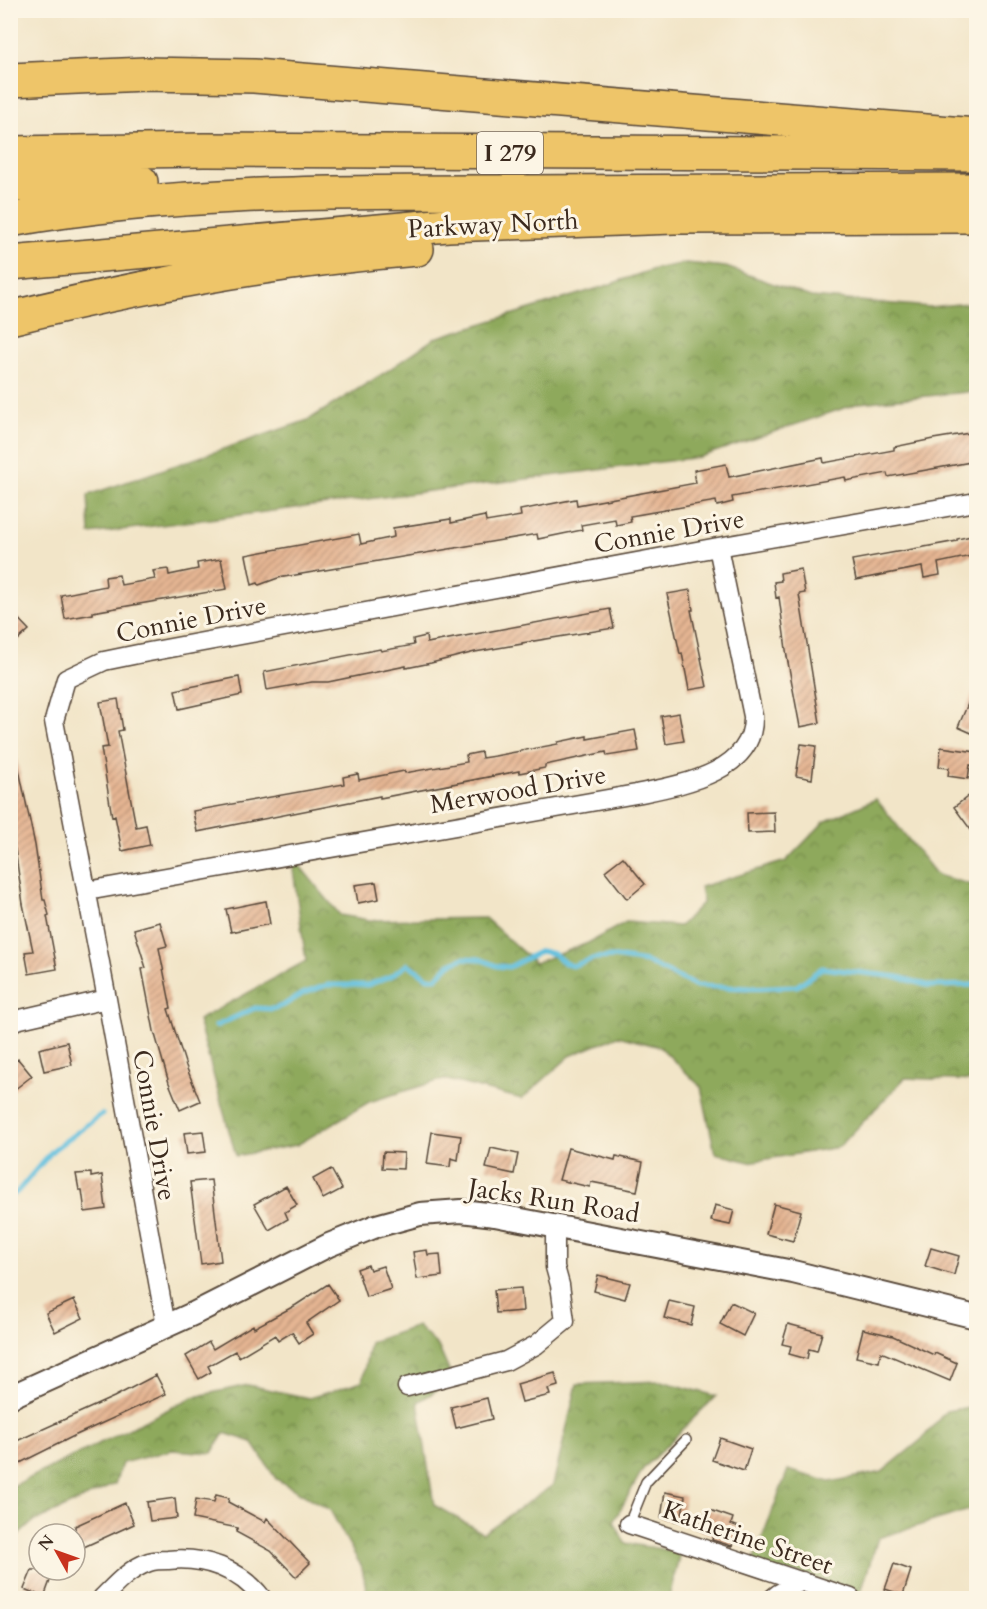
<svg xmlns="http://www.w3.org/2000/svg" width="987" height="1609" viewBox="0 0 987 1609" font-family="Cardo,serif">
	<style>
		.forest { fill: url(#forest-crowns); stroke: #646a3c; stroke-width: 1.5 }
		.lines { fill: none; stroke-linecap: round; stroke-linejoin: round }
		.stream { stroke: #60bfde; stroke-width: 5 }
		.building { fill: url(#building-hatch) }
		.service-casing { stroke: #564638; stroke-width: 12 }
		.minor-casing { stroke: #564638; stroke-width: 21 }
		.tertiary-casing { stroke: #564638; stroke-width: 26 }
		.motorway-casing { stroke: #564638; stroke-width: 36 }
		.service { stroke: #fff; stroke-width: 9 }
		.minor { stroke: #fff; stroke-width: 18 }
		.tertiary { stroke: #fff; stroke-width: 22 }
		.motorway { stroke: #eec569; stroke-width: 33 }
		.labels { text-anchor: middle; stroke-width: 6; stroke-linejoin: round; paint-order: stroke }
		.shield { fill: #fcf5e5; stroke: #75675a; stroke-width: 1.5 }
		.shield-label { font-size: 24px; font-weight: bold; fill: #3b2a1e }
		.street-label { font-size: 26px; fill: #3b2a1e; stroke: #fcf5e5 }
	</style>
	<defs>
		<pattern id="forest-crowns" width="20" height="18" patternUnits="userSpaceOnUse" patternTransform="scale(1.5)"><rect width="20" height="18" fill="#8ea95b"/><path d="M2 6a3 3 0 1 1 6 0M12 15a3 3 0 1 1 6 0" fill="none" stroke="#758a4b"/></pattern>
		<pattern id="building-hatch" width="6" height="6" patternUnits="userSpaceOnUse" patternTransform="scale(1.5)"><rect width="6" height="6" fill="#e5b593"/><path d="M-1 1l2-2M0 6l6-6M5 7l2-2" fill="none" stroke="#bb9377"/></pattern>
	</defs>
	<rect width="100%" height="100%" fill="#fcf5e5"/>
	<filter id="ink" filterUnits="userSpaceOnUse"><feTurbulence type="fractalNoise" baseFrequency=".0167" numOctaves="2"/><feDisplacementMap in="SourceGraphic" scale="12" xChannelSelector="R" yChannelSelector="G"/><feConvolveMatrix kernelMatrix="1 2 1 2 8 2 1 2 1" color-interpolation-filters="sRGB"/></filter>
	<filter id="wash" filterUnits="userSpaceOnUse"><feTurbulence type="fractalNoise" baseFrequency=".008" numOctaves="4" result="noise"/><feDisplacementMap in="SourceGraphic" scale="24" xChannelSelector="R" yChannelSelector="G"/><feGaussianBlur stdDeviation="1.35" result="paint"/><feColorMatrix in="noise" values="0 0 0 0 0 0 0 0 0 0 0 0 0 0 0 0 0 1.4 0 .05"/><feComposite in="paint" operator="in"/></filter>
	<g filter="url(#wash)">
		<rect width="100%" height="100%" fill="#f2e5c8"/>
		<!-- forest -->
		<path class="forest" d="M686,263L726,267L811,297L930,307L976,302V391L859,403L700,457L90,534L88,495L308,420L384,373L435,338L602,287L654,269Z
			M876,799L937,875L976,886V1081L905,1078L839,1147L749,1162L715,1153L701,1087L660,1047L618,1036L570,1056L522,1099L444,1079L369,1102L297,1145L236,1156L198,1020L306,961L291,855L340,915L369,920L485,918L535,963L588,943L626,922L680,926L703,902L700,887L786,861L824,822Z
			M417,1326L438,1346L453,1380L418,1402L434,1505L483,1533L553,1485L577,1384L661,1381L716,1396L643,1469L614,1521L625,1543L680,1552L669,1598H368L362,1568L330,1510L276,1479L252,1442L224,1433L212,1453L172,1450L122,1463L115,1484L33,1522L11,1542V1487L193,1397L248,1385L309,1398L362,1382L370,1342Z
			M975,1406L976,1411V1508L878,1538L860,1595L804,1574L751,1567L788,1470L830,1482L882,1472L922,1439L946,1411Z"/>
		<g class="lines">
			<!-- stream -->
			<path class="stream" d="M216,1026L255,1008L273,1009L284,1005L302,994L327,985H368L391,976L408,964L428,978H436L450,964L464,958L480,959L497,966L509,967L541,951L554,954L565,963L572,966L595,958L614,957L646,962L696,986L749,988L797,986L822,968L898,977L930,986L976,985
				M10,1197L17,1192L53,1150L102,1114"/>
		</g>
		<g id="blocks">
			<!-- building -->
			<path class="building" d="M976,432V461L888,477L887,473L846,481L845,477L732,497L733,502L717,506L716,501L642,514L630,516L631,522L616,525L615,519L581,525L582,530L538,539L537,534L278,578L259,585L258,583L252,585L246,555L359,534L361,544L394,537L393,528L451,519V523L485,516L486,522L521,516L520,510L576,499L577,505L696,483L694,470L726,464L729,477L823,458L824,463L894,450V447L933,439Z
				M976,535V555L938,563L940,575L924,578L922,567L856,580L852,560L957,541V539Z
				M221,559L227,589L93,612V614L65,619L61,595L106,586L105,577L119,575L121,585L155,579L153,571L168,569L169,575L198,569L197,563Z
				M801,569L805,593L799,594L820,723L800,727L787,657L779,597L776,598L774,582L781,581L780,573Z
				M690,590L693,610H691L707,687L689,690L682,653L680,654L667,594Z
				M610,609L614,628L522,643V644L475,652L431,663L406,668V666L328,682H312L267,690L264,672L380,649L381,651L414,645L413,639L426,636L427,643Z
				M10,610L29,630L10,647Z
				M239,677L242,695L179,709L175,690Z
				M976,685V735L958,727Z
				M118,699L123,730L118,731L136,827L146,825L150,845L122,851L115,816L112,817L101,748L108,747L100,702Z
				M679,713L684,741L666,744L661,716Z
				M635,730L639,751L607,756L606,752L545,765V768L519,773V771L380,798V796L197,832L193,811L344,784L343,777L358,774L359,780L404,771L405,773L467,762L466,755L481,752L482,758L495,756L558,744V742L587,736V739Z
				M801,744L816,746L812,779L796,776Z
				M941,747L976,752L975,766L970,765L968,779L948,776L949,768L939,767Z
				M17,760L35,845L43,900H45L49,915L47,916L57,969L29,974L25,952L33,951L23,904L15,849L10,850V761Z
				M970,795L976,804V837L954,807Z
				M774,812L775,832L748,833L747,813Z
				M623,857L645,884L627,899L605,871Z
				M376,882L379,899L358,903L355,885Z
				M266,901L270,924L231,932L226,909Z
				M160,922L167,946L159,948L171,1008L168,1009L186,1066L200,1101L180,1110L169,1083L154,1031L142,969L146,968L134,929Z
				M67,1042L72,1065L44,1071L39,1049Z
				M18,1059L32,1076L10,1093V1066Z
				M203,1131L206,1152L187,1154L184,1133Z
				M432,1132L461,1136L458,1160L451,1158L450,1167L427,1164Z
				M491,1148L518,1154L514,1174L486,1168Z
				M568,1148L615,1160L616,1156L643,1162L637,1191L591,1182L590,1187L559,1180Z
				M383,1152L404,1153L403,1169L382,1168Z
				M331,1169L342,1189L323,1199L313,1179Z
				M91,1173V1177L102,1175L106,1209L85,1212L82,1190H79L76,1174Z
				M211,1180L221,1261L201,1264L190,1182Z
				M286,1186L297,1205L285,1212L288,1219L269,1230L254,1204Z
				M774,1204L801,1211L793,1241L766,1234Z
				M715,1205L734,1210L730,1225L711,1221Z
				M931,1248L959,1256L954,1275L925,1266Z
				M427,1250L428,1255L440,1254L442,1276L417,1279L413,1252Z
				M368,1265L370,1270L383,1266L391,1289L366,1297L357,1269Z
				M598,1275L630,1283L625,1299L594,1291Z
				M328,1284L339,1300L306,1323L313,1334L299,1343L292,1332L278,1341L275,1335L239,1357L235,1351L208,1366L211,1372L199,1379L186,1356L209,1342L213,1349L253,1325L254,1328L296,1305Z
				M521,1288L523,1311L496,1313L494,1290Z
				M74,1300L83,1318L55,1332L46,1313Z
				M669,1301L695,1307L691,1325L664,1318Z
				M731,1302L754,1313L743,1336L720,1324Z
				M788,1324L822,1333L817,1351L809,1349L807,1359L789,1354L791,1346L782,1344Z
				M863,1329L893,1336L934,1355L935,1353L957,1363L950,1381L881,1352L879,1362L856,1357Z
				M555,1373L558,1386L548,1389L550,1395L522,1402L517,1384Z
				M156,1375L166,1394L74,1436L16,1465L10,1454V1444L114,1397Z
				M487,1398L492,1419L456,1428L451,1407Z
				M720,1438L751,1449L744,1471L712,1460Z
				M665,1492L685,1496L681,1522L661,1518Z
				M216,1495L229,1498L228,1502L265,1522L267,1518L310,1563L296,1577L271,1551L236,1532L238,1528L193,1519L196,1499L214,1502Z
				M175,1498L177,1518L150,1521L147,1502Z
				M125,1503L134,1524L75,1551V1526Z
				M707,1509L733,1518L731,1524L739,1527L732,1546L712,1540L713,1535L699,1530Z
				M894,1564L911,1570L903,1595L885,1589Z
				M32,1570H54L44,1597L24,1589Z"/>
		</g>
	</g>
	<g filter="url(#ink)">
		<use href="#blocks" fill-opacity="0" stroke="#564638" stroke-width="1.5"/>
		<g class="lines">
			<!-- service casing -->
			<g class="service-casing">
				<path id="service" d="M629,1524L646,1482L686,1440"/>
			</g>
			<!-- minor casing -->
			<g class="minor-casing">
				<path id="minor" d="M87,891L636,794C680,785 755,773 753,716L718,547
					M10,1024L16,1020L107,999
					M166,1326L107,999L54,721L66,679L104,661L138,654L718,547L976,502
					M407,1387L506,1361L536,1345L565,1321L560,1285L555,1267V1227
					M629,1524L851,1598
					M102,1598C116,1584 129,1569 149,1562C155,1560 162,1560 168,1560C204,1556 240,1569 262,1598
					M773,1598L778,1594L802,1581"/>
			</g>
			<!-- tertiary casing -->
			<g class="tertiary-casing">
				<path id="tertiary" d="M10,1397L195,1313L329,1245L376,1226L420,1214L461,1211L495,1215L793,1272L976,1317"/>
			</g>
			<!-- motorway casing -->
			<g class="motorway-casing">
				<path id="motorway" d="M10,80L145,74L254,76L976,135
					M10,153L204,150L972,154
					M10,185L141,182
					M10,220C178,190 350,192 519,192C672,192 824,191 976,190
					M10,263L448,225L674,217L976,216
					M10,318C144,285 280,260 417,249"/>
			</g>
			<!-- service -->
			<use href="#service" class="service"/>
			<!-- minor -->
			<use href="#minor" class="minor"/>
			<!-- tertiary -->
			<use href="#tertiary" class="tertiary"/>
			<!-- motorway -->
			<use href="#motorway" class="motorway"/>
		</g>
	</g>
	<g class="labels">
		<!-- shield labels -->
		<rect class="shield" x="477" y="132" width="66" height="42" rx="4.5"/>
		<g class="shield-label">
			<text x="510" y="161">I 279</text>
		</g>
		<!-- street labels -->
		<g class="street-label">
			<text transform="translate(493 224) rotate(-3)" y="9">Parkway North</text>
			<text transform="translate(669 531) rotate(-10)" y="9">Connie Drive</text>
			<text transform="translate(191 619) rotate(-11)" y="9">Connie Drive</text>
			<text transform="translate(518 789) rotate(-10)" y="9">Merwood Drive</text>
			<text transform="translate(155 1125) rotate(80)" y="9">Connie Drive</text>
			<text transform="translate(554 1200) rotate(9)" y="9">Jacks Run Road</text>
			<text transform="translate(748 1537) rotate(19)" y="9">Katherine Street</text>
		</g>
	</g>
	<!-- margin -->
	<rect width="987" height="1609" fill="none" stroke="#fcf5e5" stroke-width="36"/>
	<!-- north arrow -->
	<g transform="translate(57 1552) rotate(310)"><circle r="28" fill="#fcf5e5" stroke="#afa495" stroke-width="1.5"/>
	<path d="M0-4.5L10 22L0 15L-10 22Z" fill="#c8321e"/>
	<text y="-9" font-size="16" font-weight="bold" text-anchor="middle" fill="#3b2a1e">N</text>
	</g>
</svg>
